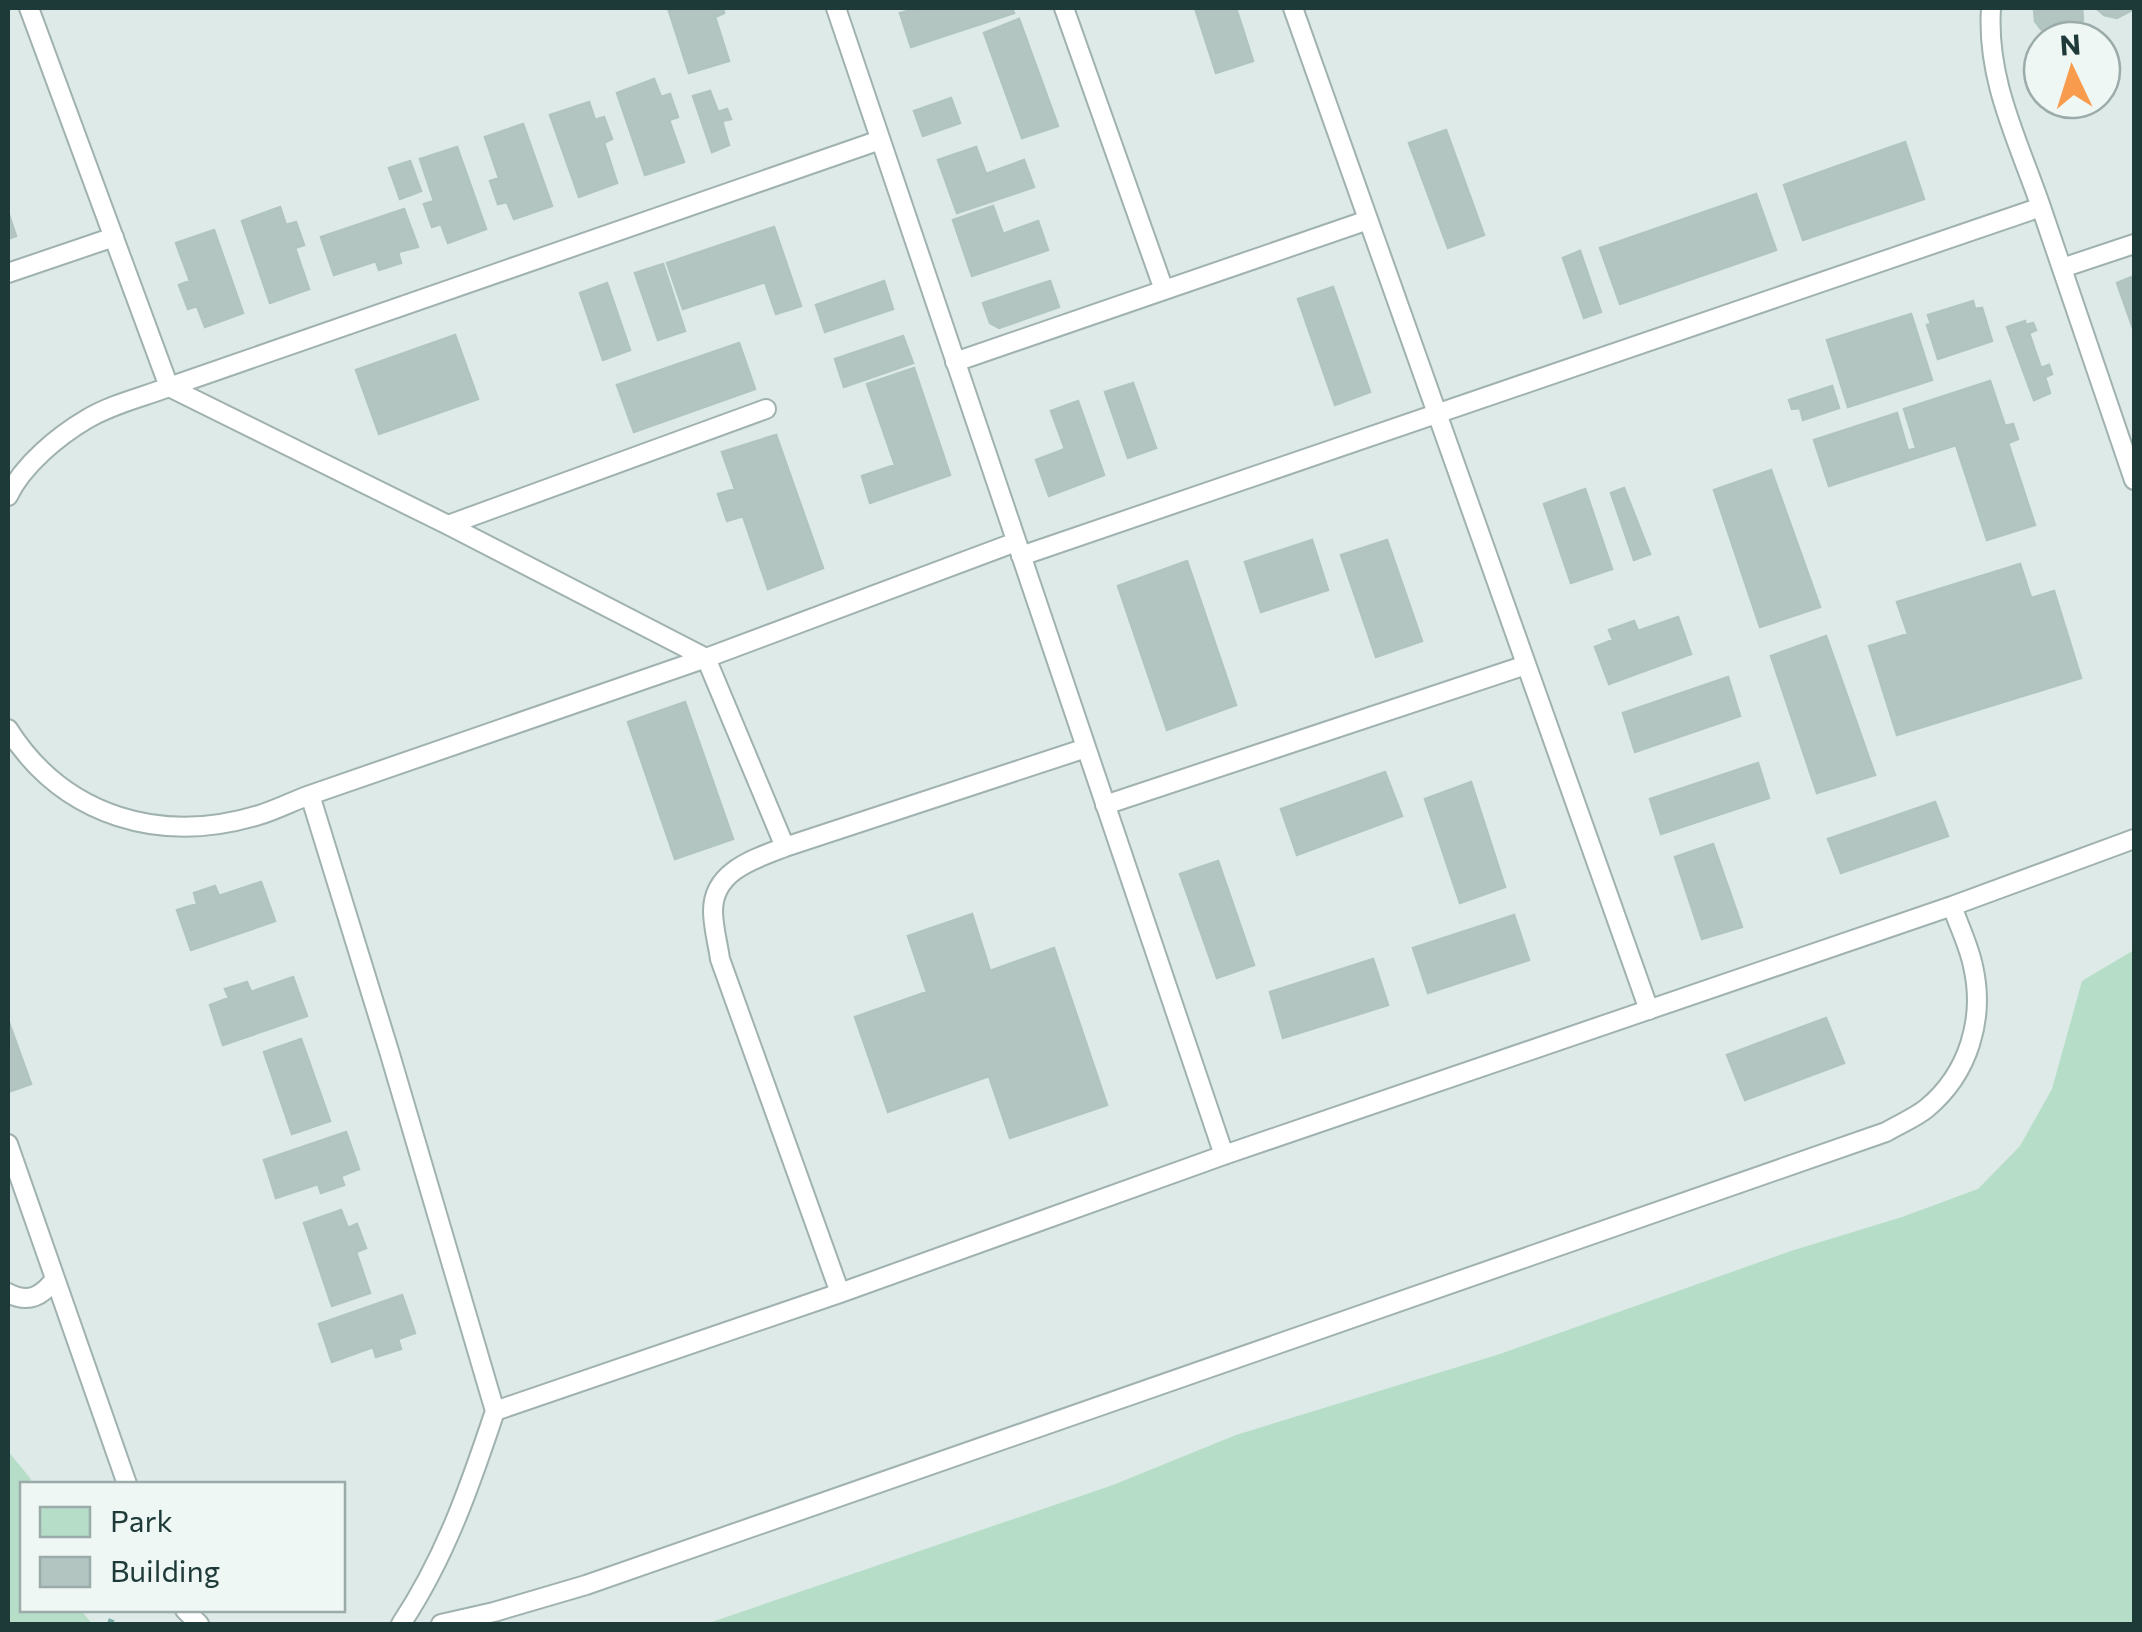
<svg xmlns="http://www.w3.org/2000/svg" width="2142" height="1632" viewBox="0 0 2142 1632" font-family="Commissioner,sans-serif">
	<style>
		.green { fill: #b5ddc8 }
		.building { fill: #b3c5c1; stroke: #b0c4c0; stroke-width: 2.5 }
		.lines { fill: none; stroke-linecap: round; stroke-linejoin: round }
		.service-casing { stroke: #a0b2af; stroke-width: 22 }
		.path { stroke: #7cafaa; stroke-width: 6; stroke-dasharray: 5 8; stroke-linecap: butt }
		.service { stroke: #fff; stroke-width: 18 }
	</style>
	<rect width="100%" height="100%" fill="#ddeae7"/>
	<!-- green -->
	<path class="green" d="M2134,950V1624H706L1113,1485L1236,1435L1500,1354L1791,1251L1902,1217L1978,1189L2020,1146L2052,1089L2082,981Z
		M8,1451L30,1478L32,1484H22V1610H81L92,1624H8Z"/>
	<!-- building -->
	<path class="building" d="M668,8H723L724,13L715,17L729,61L689,73Z
		M918,8H1012L1014,13L911,47L900,13Z
		M1195,8H1236L1253,61L1216,73Z
		M2034,8H2082L2083,20L2072,33L2056,37L2041,29L2035,21Z
		M2096,8H2134V9L2117,18L2104,15Z
		M1019,19L1058,126L1022,138L984,33Z
		M654,79L661,97L670,94L678,117L669,120L684,162L645,175L617,93Z
		M710,91L718,112L727,109L731,119L722,121L729,145L712,152L693,96Z
		M951,98L960,123L923,136L914,111Z
		M589,102L595,120L604,117L612,139L604,143L617,183L579,197L550,115Z
		M523,124L552,206L514,219L507,202L498,204L490,181L499,178L485,137Z
		M1446,130L1484,235L1448,248L1409,143Z
		M1905,142L1924,199L1803,240L1784,185Z
		M457,147L486,229L448,243L441,224L432,227L424,204L434,201L420,159Z
		M976,147L986,174L1024,160L1034,187L957,213L938,160Z
		M410,161L421,191L400,199L389,168Z
		M1756,194L1776,250L1620,304L1600,248Z
		M993,206L1003,234L1038,221L1048,250L972,276L953,220Z
		M280,207L286,225L296,222L304,245L295,248L309,289L270,303L242,221Z
		M404,209L418,247L398,252L401,263L379,270L376,261L334,275L321,237Z
		M8,212L16,236L8,239Z
		M774,227L801,306L776,314L765,282L683,309L667,263Z
		M214,230L243,313L205,327L197,306L188,309L179,285L190,281L176,243Z
		M1580,251L1601,312L1584,318L1563,258Z
		M663,264L685,331L658,340L635,273Z
		M2134,276V331L2117,283Z
		M884,281L893,309L825,332L816,305Z
		M1050,281L1059,307L999,328L990,323L983,303Z
		M607,283L630,350L603,360L580,293Z
		M1333,287L1370,392L1335,405L1298,299Z
		M1973,301L1975,309L1982,308L1992,341L1938,359L1927,325L1931,324L1928,315Z
		M1911,314L1932,380L1848,407L1827,340Z
		M2025,321L2026,325L2033,323L2036,330L2029,333L2041,368L2049,365L2052,374L2045,377L2050,393L2034,400L2007,327Z
		M455,335L478,399L379,434L356,370Z
		M903,336L913,363L844,387L835,359Z
		M739,343L755,389L634,432L617,385Z
		M914,368L950,475L870,503L862,476L895,465L867,384Z
		M1990,381L2005,426L2013,424L2018,439L2008,443L2035,525L1987,540L1956,445L1829,486L1814,440L1897,413L1908,451L1916,448L1904,409Z
		M1133,383L1156,448L1128,458L1105,392Z
		M1832,386L1839,408L1803,420L1800,408L1792,409L1789,400Z
		M1078,401L1104,475L1049,496L1036,460L1065,449L1051,411Z
		M776,435L823,568L768,589L743,516L727,521L718,494L735,489L722,452Z
		M1771,470L1820,607L1760,627L1714,490Z
		M1624,488L1650,554L1634,560L1611,493Z
		M1585,489L1612,569L1571,583L1544,504Z
		M1312,540L1328,590L1261,612L1245,562Z
		M1387,540L1422,641L1376,657L1341,555Z
		M1187,561L1236,705L1167,730L1118,586Z
		M2020,564L2031,598L2054,591L2081,678L1897,735L1869,646L1908,634L1897,602Z
		M1678,617L1691,654L1609,684L1595,647L1613,640L1609,630L1634,621L1638,631Z
		M1826,636L1875,775L1817,793L1771,656Z
		M1728,677L1740,716L1635,752L1623,713Z
		M685,702L733,839L675,859L628,722Z
		M1758,763L1769,798L1661,834L1650,799Z
		M1385,772L1402,816L1297,855L1281,809Z
		M1471,782L1505,887L1460,903L1425,799Z
		M1935,802L1948,836L1841,873L1828,839Z
		M1713,844L1742,927L1702,939L1675,857Z
		M1218,861L1254,965L1217,978L1180,874Z
		M261,882L275,921L191,950L177,910L197,904L194,893L215,886L219,896Z
		M972,914L990,971L1054,948L1107,1105L1010,1138L989,1076L888,1112L855,1017L927,992L908,936Z
		M1514,915L1529,960L1428,993L1413,948Z
		M1373,959L1388,1005L1283,1038L1270,992Z
		M293,977L307,1016L223,1045L210,1005L229,998L225,989L247,982L251,992Z
		M1826,1018L1844,1063L1745,1100L1727,1055Z
		M8,1020L31,1084L8,1092Z
		M301,1039L330,1121L292,1134L264,1052Z
		M346,1132L359,1169L341,1176L344,1185L321,1193L318,1184L276,1198L264,1160Z
		M341,1210L348,1228L357,1224L366,1248L356,1252L370,1293L332,1306L304,1223Z
		M402,1295L415,1333L398,1339L401,1349L376,1357L373,1347L332,1362L319,1324Z"/>
	<g class="lines">
		<!-- service casing -->
		<g class="service-casing">
			<path id="service" d="M29,8L169,387L448,525L706,658L785,847
				M836,8L1224,1155
				M1064,8L1164,290
				M1293,8L1649,1010
				M1991,8C1986,82 2020,144 2043,213C2074,302 2104,391 2134,480
				M2062,268L2134,244
				M8,273L114,237
				M955,362L1368,220
				M8,496C23,465 58,436 87,419C112,404 143,397 169,387L880,140
				M448,525L766,409
				M1021,556L2041,207
				M8,729C64,817 161,845 259,815C276,810 293,801 310,795L706,658L1016,542
				M310,795L389,1051L495,1411L840,1293L1224,1155L1952,906L2134,839
				M1105,805L1526,665
				M8,1144L127,1484
				M8,1293C29,1304 42,1296 55,1279
				M840,1293L720,959C718,944 713,927 713,911C713,871 754,859 785,847L1086,748
				M185,1610L199,1624
				M401,1624C445,1558 470,1486 495,1411
				M441,1624L494,1612L586,1585L1886,1132C1899,1124 1915,1118 1927,1108C1969,1073 1985,1018 1973,966C1969,946 1959,926 1952,906"/>
		</g>
		<!-- path -->
		<path class="path" d="M110,1624L115,1610"/>
		<!-- service -->
		<use href="#service" class="service"/>
	</g>
	<!-- border -->
	<rect width="2142" height="1632" fill="none" stroke="#1e3a38" stroke-width="20"/>
	<!-- legend -->
	<rect x="20" y="1482" width="325" height="130" fill="#eef7f4" stroke="#9baba9" stroke-width="2.5"/>
	<rect x="40" y="1507" width="50" height="30" fill="#b5ddc8" stroke="#9baba9" stroke-width="2.5"/>
	<text x="110" y="1532" font-size="30" fill="#1e3a38">Park</text>
	<rect x="40" y="1557" width="50" height="30" fill="#b3c5c1" stroke="#9baba9" stroke-width="2.5"/>
	<text x="110" y="1582" font-size="30" fill="#1e3a38">Building</text>
	<!-- north arrow -->
	<g transform="translate(2072 70) rotate(356)"><circle r="48" fill="#eef7f4" stroke="#9baba9" stroke-width="2.5"/>
	<path d="M0-8L18 38L0 25L-18 38Z" fill="#f99b4d"/>
	<text y="-15" font-size="28" font-weight="bold" text-anchor="middle" fill="#1e3a38">N</text>
	</g>
</svg>
